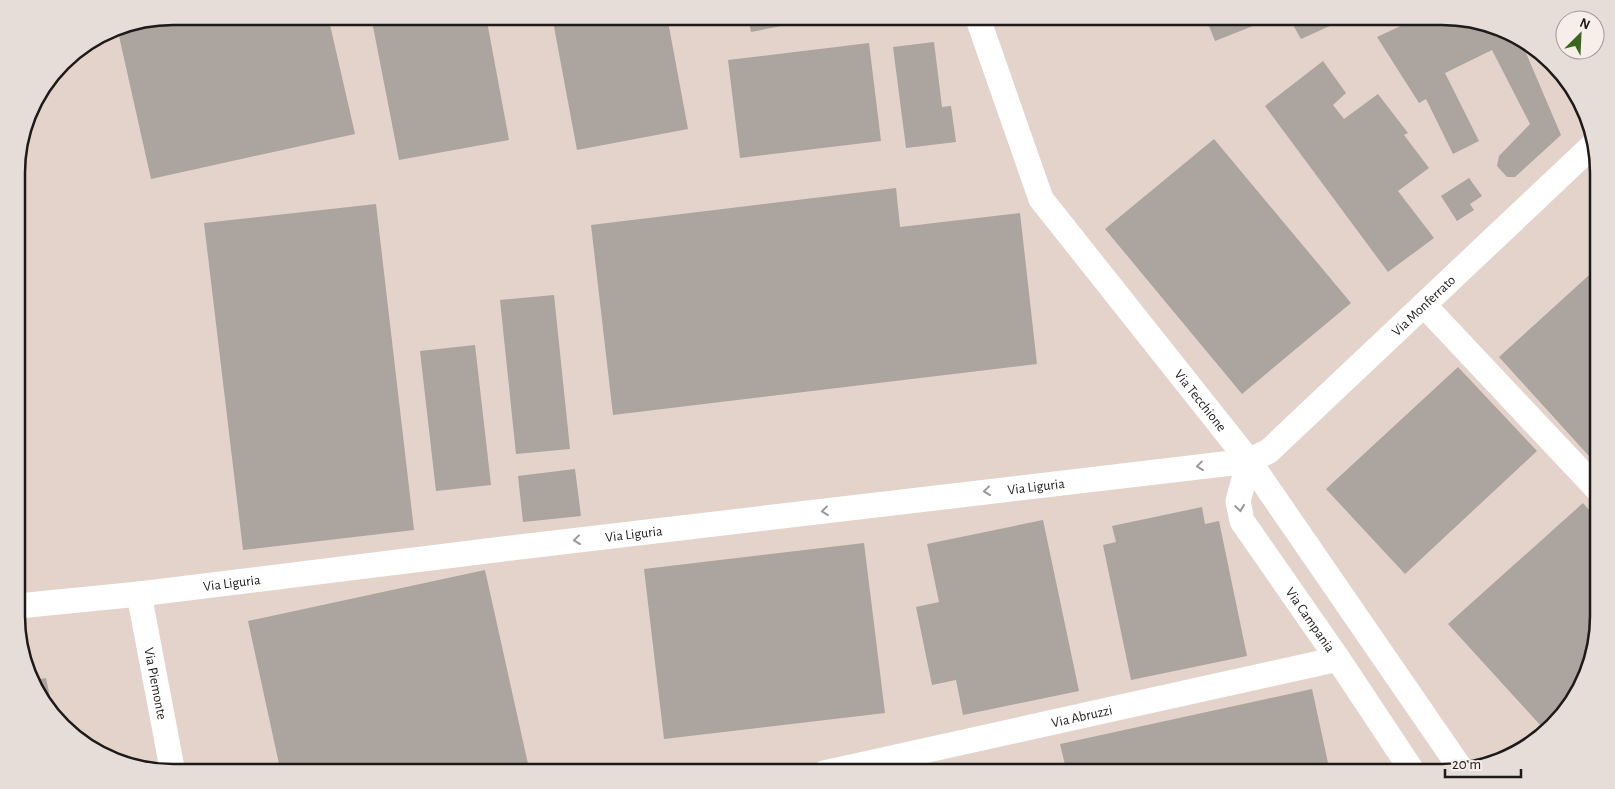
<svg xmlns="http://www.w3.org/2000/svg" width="1615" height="789" viewBox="0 0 1615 789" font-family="'Alegreya Sans',sans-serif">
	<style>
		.built { fill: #e3d3ca }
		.building { fill: #aca49f }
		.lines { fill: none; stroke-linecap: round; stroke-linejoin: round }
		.minor { stroke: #fff; stroke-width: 25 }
		.oneway { stroke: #999897 }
		.labels { text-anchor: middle; stroke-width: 5; stroke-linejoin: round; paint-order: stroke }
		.street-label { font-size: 14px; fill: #1d1a18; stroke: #f7eeea }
		.rim { fill: none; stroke: #1d1a18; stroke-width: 2.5 }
	</style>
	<rect width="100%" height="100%" fill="#eae1dc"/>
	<!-- built -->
	<path class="built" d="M173,16H1442L1511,32L1567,78L1597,153L1599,616L1583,685L1529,747L1452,772L173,773L104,757L48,711L18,637L17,162L33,103L69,55L113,28Z"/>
	<!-- building -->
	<path class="building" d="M173,16H328L355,134L151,179L117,27Z
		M371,16H486L509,140L399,160Z
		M552,16H667L688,129L577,150Z
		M748,16H827V17L751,32Z
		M1205,16H1278L1215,41Z
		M1288,16H1352L1301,39Z
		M1422,16H1442L1511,32L1520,39L1561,135L1515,177H1507L1497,166L1499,156L1530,124L1492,50L1445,73L1479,141L1453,154L1426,99L1419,103L1377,37Z
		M934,42L942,107L951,106L956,142L906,148L893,47Z
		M869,43L881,141L740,158L728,60Z
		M1323,61L1346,93L1333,105L1344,119L1378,94L1408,133L1404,135L1429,168L1398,191L1434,238L1388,272L1265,106Z
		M1214,139L1351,303L1242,394L1105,229Z
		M1469,178L1482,196L1470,204L1474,210L1457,221L1441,196Z
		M896,188L900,227L1020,213L1037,364L613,415L591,225Z
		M376,204L414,530L243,550L204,223Z
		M1598,267V466L1499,357Z
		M554,295L570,449L516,454L500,300Z
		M475,345L491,485L436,491L420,351Z
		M1458,367L1537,451L1405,574L1326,489Z
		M575,469L581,516L523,522L518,476Z
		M1583,503L1598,520L1599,616L1583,685L1569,701L1541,726L1448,624Z
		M1202,507L1205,524L1219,521L1247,656L1131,680L1103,545L1116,542L1112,526Z
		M1043,520L1079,691L963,715L956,680L932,685L916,607L939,602L927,544Z
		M864,543L885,713L664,739L644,569Z
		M485,570L530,773H281L248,621Z
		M46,678L54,716L48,711L35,680Z
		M1312,689L1330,772L1067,773L1060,744Z"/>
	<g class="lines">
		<!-- minor -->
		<g class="minor">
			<path id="s1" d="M977,16L1041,199L1249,461L1461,769"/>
			<path d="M1424,305L1598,490"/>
			<path id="s2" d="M1249,461L1238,501L1242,521L1338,659L1413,772"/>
			<path id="s3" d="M139,594L173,773"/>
			<path id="s4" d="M18,606L139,594L503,549L1249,461L1269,451L1594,144"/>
			<path id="s5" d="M824,773L1338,659"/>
		</g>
	</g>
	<!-- one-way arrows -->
	<defs><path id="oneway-chevron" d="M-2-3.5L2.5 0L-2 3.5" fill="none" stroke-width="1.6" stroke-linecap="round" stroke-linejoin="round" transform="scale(1.25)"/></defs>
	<g class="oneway">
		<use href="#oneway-chevron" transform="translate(1200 466) rotate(173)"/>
		<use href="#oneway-chevron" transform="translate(987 491) rotate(173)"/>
		<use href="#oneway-chevron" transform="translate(1240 508) rotate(82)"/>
		<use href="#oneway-chevron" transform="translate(825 511) rotate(173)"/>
		<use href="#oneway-chevron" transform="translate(577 540) rotate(173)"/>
	</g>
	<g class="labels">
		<!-- street labels -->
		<g class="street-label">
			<text dy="5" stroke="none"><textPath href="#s4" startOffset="1474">Via Monferrato</textPath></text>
			<text dy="5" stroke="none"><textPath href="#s1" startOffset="451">Via Tecchione</textPath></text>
			<text dy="5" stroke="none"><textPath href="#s4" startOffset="1025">Via Liguria</textPath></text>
			<text dy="5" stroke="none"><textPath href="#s4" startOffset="620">Via Liguria</textPath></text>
			<text dy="5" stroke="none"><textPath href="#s4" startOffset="215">Via Liguria</textPath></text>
			<text dy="5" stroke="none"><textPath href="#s2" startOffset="182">Via Campania</textPath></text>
			<text dy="5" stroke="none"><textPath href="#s3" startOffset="91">Via Piemonte</textPath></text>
			<text dy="5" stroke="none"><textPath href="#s5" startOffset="264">Via Abruzzi</textPath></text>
		</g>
	</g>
	<!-- crop -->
	<path d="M0 0H1615V789H0ZM173 25H1442A148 148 0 0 1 1590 173V616A148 148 0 0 1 1442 764H173A148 148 0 0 1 25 616V173A148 148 0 0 1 173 25Z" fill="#e6ddd9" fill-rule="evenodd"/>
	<path class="rim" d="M173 25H1442A148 148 0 0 1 1590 173V616A148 148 0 0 1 1442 764H173A148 148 0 0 1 25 616V173A148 148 0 0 1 173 25Z"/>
	<!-- north arrow -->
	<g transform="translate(1580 35) rotate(24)"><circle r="24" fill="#f7eeea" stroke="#a09996"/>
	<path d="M0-4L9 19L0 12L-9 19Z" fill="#3e6520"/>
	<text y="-8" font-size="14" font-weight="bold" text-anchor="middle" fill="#1d1a18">N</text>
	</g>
	<!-- scale -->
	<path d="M1445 769v8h76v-8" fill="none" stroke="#1d1a18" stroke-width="2.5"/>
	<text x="1452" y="769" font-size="15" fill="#1d1a18" stroke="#f7eeea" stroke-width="4" paint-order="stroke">20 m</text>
</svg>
